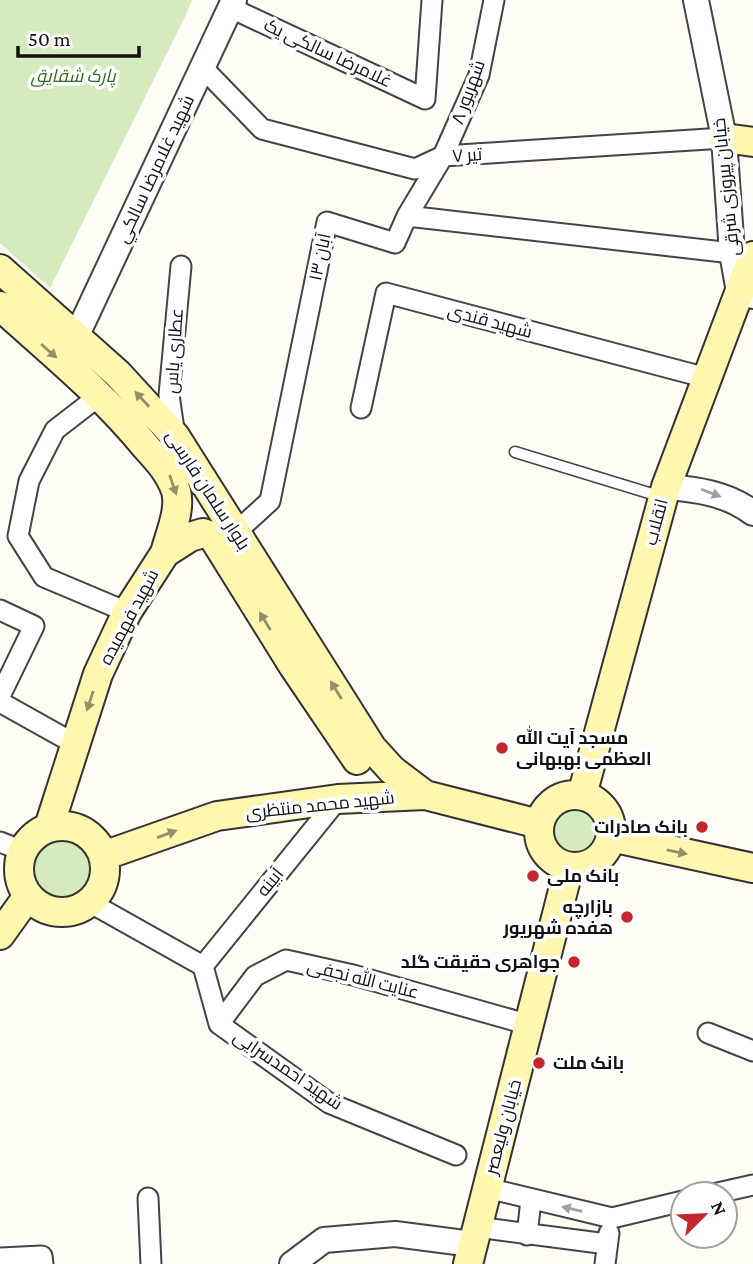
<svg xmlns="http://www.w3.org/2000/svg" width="753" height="1264" viewBox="0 0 753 1264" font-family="'Crimson Pro',Cairo,serif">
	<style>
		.green { fill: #d5ebbd }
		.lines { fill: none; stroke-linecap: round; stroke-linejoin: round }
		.service-casing { stroke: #444; stroke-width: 13 }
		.minor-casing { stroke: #444; stroke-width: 23 }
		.tertiary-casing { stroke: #444; stroke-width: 28 }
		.secondary-casing { stroke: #333; stroke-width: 32 }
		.service { stroke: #fff; stroke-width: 10 }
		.minor { stroke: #fff; stroke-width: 19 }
		.tertiary { stroke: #fff; stroke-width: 24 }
		.secondary { stroke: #fff6b0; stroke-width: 28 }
		.oneway { fill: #948f68 }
		.oneway2 { fill: #a0a0a0 }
		.poi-dot { fill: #c4262e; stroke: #fff; stroke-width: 2.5 }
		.labels { text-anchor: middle; stroke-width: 7; stroke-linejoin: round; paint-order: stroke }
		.street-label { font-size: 18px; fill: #111; stroke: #fff }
		.park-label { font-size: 18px; font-style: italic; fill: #2f6b1f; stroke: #fff }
		.poi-label { font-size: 18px; font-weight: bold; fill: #111; stroke: #fff; text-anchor: start }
	</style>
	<rect width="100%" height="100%" fill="#fffdf5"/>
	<!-- green -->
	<path class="green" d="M0,0H192L185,17L50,288L0,243Z
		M544 832a31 31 0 1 1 62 0a31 31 0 1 1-62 0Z
		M30 868a32 32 0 1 1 64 0a32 32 0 1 1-64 0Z"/>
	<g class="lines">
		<!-- service casing -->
		<g class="service-casing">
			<path id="service" d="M515,452L662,497"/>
		</g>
		<!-- minor casing -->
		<g class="minor-casing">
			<path id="minor" d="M231,8L425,99L432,0
				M203,68L262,129L415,169L443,156L724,138
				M407,216L443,156L479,75L494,0
				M99,396L55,430L29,481L18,536L44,577L127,612
				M361,408L386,293L707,378
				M175,436L169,395L181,266
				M236,532L270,501L327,222L395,243L407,216L732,253
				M0,610L34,626L0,696
				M0,702L75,744
				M0,842L23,851
				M89,902L203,966L219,1024L329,1103L456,1155
				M203,966L338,799
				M219,1024L255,976L286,960L353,975L530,1025
				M708,1033L753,1051
				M487,1188L612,1218L683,1201
				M713,1194L753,1185
				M148,1198L151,1264
				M477,1227L607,1244
				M527,1235L531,1200
				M0,1258L42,1256L43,1264
				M605,1264L609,1233"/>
		</g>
		<!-- tertiary casing -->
		<g class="tertiary-casing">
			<path id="tertiary" d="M696,0L724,138L732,253L739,292L753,296
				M76,337L234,0
				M666,487C697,489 728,494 753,513
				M292,1264L324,1240L395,1234L472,1244"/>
		</g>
		<!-- secondary casing -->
		<g class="secondary-casing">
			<path id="secondary" d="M724,138L753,142
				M0,269L118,374L175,436L372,748L392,770L425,795
				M0,306C50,351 104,395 146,447C158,460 170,473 176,491C181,510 170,534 165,553
				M582,795L666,487L753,256
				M539 831a36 36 0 1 1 72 0a36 36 0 1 1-72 0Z
				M19 869a43 43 0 1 1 86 0a43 43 0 1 1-86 0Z
				M49,827L98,674L127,612L165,553L190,537L203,533L213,537L294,667L357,760
				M611,837L753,868
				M103,856L217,816L338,799L425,795L539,824
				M0,935L28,896
				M468,1264L569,867"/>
		</g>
		<!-- service -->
		<use href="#service" class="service"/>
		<!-- minor -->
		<use href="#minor" class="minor"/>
		<!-- tertiary -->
		<use href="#tertiary" class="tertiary"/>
		<!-- secondary -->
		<use href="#secondary" class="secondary"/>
	</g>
	<!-- one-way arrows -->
	<defs><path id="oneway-solid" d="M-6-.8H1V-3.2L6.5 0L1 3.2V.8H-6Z" transform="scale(1.75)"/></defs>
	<g class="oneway">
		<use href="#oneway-solid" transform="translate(49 351) rotate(42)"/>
		<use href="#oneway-solid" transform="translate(142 399) rotate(-133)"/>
		<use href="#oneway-solid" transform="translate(173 485) rotate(71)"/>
		<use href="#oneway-solid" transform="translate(265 621) rotate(-122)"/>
		<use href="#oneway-solid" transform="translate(336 690) rotate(-122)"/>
		<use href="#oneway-solid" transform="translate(90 701) rotate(108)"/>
		<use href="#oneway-solid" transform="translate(167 834) rotate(-20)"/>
		<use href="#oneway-solid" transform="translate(677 852) rotate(12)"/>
	</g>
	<g class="oneway2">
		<use href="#oneway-solid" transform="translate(711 493) rotate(21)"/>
		<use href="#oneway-solid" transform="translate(572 1209) rotate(-167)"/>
	</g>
	<!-- markers -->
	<g class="poi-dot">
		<circle cx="502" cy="748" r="7"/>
		<circle cx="702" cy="827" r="7"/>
		<circle cx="533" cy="876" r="7"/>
		<circle cx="627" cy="917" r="7"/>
		<circle cx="574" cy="962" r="7"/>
		<circle cx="539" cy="1063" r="7"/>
	</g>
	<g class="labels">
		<!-- street labels -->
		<g class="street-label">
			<text transform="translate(328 53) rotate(25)" y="6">غلامرضا سالکی یک</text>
			<text transform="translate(468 92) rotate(-70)" y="6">۸ شهریور</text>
			<text transform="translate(467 155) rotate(-4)" y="6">۷ تیر</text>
			<text transform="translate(155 169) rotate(-65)" y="6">شهید غلامرضا سالکي</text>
			<text transform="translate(726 187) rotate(-96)" y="6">خیابان پیروزی شرقی</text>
			<text transform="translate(320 257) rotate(-78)" y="6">۱۳ آبان</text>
			<text transform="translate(490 321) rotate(15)" y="6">شهید قندی</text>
			<text transform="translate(174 351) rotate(-86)" y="6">عطاری یاس</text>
			<text transform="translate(208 490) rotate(57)" y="6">بلوار سلمان فارسی</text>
			<text transform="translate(656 522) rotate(-75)" y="6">انقلاب</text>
			<text transform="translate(129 617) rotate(-62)" y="6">شهید فهمیده</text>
			<text transform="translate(320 805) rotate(-6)" y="6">شهید محمد منتظری</text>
			<text transform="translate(270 882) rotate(-51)" y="6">آبینه</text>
			<text transform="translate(363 979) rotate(14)" y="6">عنایت الله نجفی</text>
			<text transform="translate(288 1070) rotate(34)" y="6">شهید احمدسرایی</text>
			<text transform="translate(503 1127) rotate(-75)" y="6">خیابان ولیعصر</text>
		</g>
		<!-- park labels -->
		<g class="park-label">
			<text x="73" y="82">پارک شقایق</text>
		</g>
		<!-- poi labels -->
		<g class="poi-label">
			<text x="516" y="744">مسجد آیت الله<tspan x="516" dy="21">العظمی بهبهانی</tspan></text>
			<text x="688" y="833" text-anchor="end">بانک صادرات</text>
			<text x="547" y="882">بانک ملی</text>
			<text x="613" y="913" text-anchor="end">بازارچه<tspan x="613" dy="21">هفده شهریور</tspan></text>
			<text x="560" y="968" text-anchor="end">جواهری حقیقت گلد</text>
			<text x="553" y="1069">بانک ملت</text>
		</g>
	</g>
	<!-- north arrow -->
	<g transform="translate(704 1215) rotate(66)"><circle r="33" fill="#ffffff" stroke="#a0a0a0" stroke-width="2"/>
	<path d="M0-5L12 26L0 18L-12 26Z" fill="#c4262e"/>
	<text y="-10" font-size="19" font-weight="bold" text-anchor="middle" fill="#111111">N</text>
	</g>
	<!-- scale -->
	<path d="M18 46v10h121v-10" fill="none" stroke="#111111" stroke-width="3.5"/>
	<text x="28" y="46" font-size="21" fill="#111111" stroke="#ffffff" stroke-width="5" paint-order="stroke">50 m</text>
</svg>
